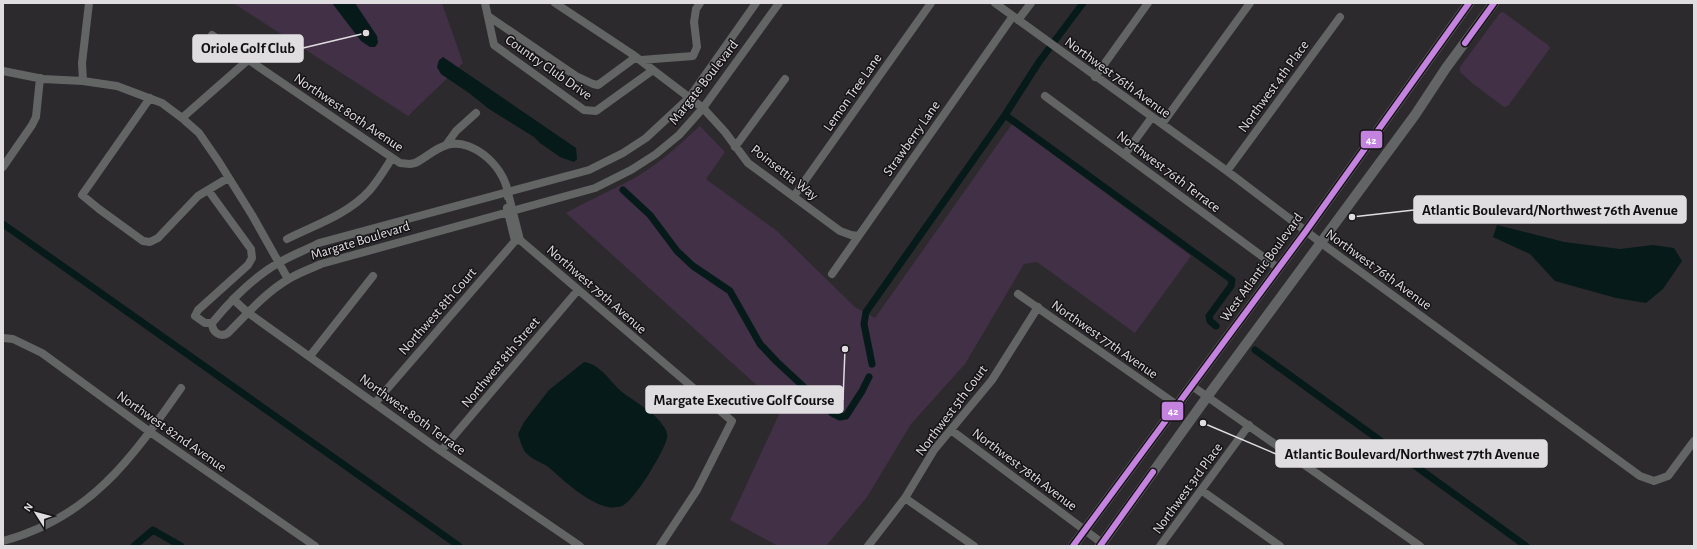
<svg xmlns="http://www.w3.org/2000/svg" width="1697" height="549" viewBox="0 0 1697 549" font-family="'Alegreya Sans',sans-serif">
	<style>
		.green { fill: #423046 }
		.water { fill: #061a1a }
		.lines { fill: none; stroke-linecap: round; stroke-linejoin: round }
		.canal { stroke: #061a1a; stroke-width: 7 }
		.minor { stroke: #636464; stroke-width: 8 }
		.major { stroke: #636465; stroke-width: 10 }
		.bus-1-casing { stroke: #141215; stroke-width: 9 }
		.bus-1 { stroke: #c483df; stroke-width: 6 }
		.labels { text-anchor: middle; stroke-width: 3; stroke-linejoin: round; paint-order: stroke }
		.street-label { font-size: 14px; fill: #e0dde0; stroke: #141215 }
		.leader { fill: none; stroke: #e0dde0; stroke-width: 1.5 }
		.callout-dot { fill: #e0dde0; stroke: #141215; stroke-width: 1.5 }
		.callout { fill: #e0dde0; stroke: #e0dde0; stroke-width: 1.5 }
		.callout-label { font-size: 15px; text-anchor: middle; font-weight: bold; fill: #111 }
		.line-badge { stroke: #141215; stroke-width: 1.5 }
		.badge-label { font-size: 11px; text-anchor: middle; font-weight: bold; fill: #fff }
	</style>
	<rect width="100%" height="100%" fill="#2c2a2d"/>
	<!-- green -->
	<path class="green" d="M233,3H442L463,63L408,116Z
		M1503,12L1548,45L1550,48L1508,106L1504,107L1472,83L1460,72V67L1500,13Z
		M1012,124L1191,256L1135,333L1037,262L1024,264L965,364L911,424L867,497L826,546H778L730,520L782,408L566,213C587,201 608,192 629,181C656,167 678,146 700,126L725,152L706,179L777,231L855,307L875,318Z"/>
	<!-- water -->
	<path class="water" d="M332,3H355L377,36L378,43L375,47H370L361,41Z
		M443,57L576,148L577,159L574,162L560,157L540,143L534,137L489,109L469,93L441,74L437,67L439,60Z
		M1497,225L1564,242L1620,249L1653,245L1674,248L1682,261L1663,289L1646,303L1616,298L1555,281L1530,254L1493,237Z
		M584,362C602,365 610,382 622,392C636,403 654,411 664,427C666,429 668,435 667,438C664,452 634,501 622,506C598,515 564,480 547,466C541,462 531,459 526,453C522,448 520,440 518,434L524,422L549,390Z"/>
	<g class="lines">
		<!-- canal -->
		<path class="canal" d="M1005,115L1232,280L1231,286L1209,316L1210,321L1216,326
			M623,190L650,215L677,251L693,266L730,291L760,344L777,362L832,413L840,417L846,416L862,391L869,377
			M3,224L459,546
			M1255,350L1526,546
			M872,364L864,324L866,312L1005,115L1039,62L1083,3
			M134,546L153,530L181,546"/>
		<!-- minor -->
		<path class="minor" d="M485,3L494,45L584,110L596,111L653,70
			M555,3L632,54L703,108L725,132L748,163L840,231L851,235L858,236
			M756,3L689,98L646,138L623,153L589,170L319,243C306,250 292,255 280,262C253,277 231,300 212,323C212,332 220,338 228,333C247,314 264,294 287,280C298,273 310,269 321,264L595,188L631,170L656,154L679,135L703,108L779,3
			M995,3L1227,171L1328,248L1640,476L1654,481L1668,476L1694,441
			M488,16L576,76L593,84L598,85L636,57
			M1018,20L1031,3
			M212,35L400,163L410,164L415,163C426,158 435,148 447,145C474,137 508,170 508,197
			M641,60L693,56L697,47L694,22L696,9L700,3
			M3,71L43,79L83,81L117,86L162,103L182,118L199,133L219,162L252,215L288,279
			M1095,77L1148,3
			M83,81L82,63L89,3
			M1045,96L1278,268
			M150,98L82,195L99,209L143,241L150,242L158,238L198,196L228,178
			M182,118L248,60
			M1162,124L1250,3
			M446,145L456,131L476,113
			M735,147L785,79
			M1125,154L1152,117
			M3,167L32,125L36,117L40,78
			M1227,171L1340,17
			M208,190L251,249L252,258L248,265L198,310L195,316L205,323H212
			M508,193L520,240L732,421L697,490L660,546
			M794,196L931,3
			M507,208L515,241
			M287,239C315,225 347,215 369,191C378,181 385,169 392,158
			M832,274L1013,16
			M1018,294L1177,405
			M233,299L247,312L441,451L580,546
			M3,338L13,339L42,353L150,432L315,546
			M310,356L373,276
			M1192,386L1420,546
			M375,403L515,241L519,240
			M951,430L1102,543
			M441,451L578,290
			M1201,490L1280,546
			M905,498L974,546
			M3,541C90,518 132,458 181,388
			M868,546L905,498L934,450L992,380L1038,307
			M1160,546L1249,425"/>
		<!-- major -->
		<path class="major" d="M1073,546L1306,231L1469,3
			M1100,546L1207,397L1415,115L1446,68L1494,3"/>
		<!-- bus-1 casing -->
		<g class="bus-1-casing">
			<path id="bus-1" d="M1465,43L1494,3
				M1073,546L1306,231L1469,3
				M1100,546L1153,472"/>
		</g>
		<!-- bus-1 -->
		<use href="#bus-1" class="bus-1"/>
	</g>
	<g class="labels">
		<!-- street labels -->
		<g class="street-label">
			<text transform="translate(549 67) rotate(35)" y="5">Country Club Drive</text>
			<text transform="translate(1118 77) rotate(36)" y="5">Northwest 76th Avenue</text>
			<text transform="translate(703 82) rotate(-52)" y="5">Margate Boulevard</text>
			<text transform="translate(1273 86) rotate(-54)" y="5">Northwest 4th Place</text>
			<text transform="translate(852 92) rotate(-55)" y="5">Lemon Tree Lane</text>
			<text transform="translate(349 112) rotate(34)" y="5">Northwest 80th Avenue</text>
			<text transform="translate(911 138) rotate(-55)" y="5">Strawberry Lane</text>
			<text transform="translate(1169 171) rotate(37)" y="5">Northwest 76th Terrace</text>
			<text transform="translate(785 172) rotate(38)" y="5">Poinsettia Way</text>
			<text transform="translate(360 240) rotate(-17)" y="5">Margate Boulevard</text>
			<text transform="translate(1261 267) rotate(-54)" y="5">West Atlantic Boulevard</text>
			<text transform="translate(1379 269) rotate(36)" y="5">Northwest 76th Avenue</text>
			<text transform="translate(597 289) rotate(41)" y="5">Northwest 79th Avenue</text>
			<text transform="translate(437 311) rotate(-49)" y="5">Northwest 8th Court</text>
			<text transform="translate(1105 339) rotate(35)" y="5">Northwest 77th Avenue</text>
			<text transform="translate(500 362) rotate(-50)" y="5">Northwest 8th Street</text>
			<text transform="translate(951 410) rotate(-53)" y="5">Northwest 5th Court</text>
			<text transform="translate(413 414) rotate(36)" y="5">Northwest 80th Terrace</text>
			<text transform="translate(172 431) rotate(35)" y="5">Northwest 82nd Avenue</text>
			<text transform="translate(1025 469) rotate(37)" y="5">Northwest 78th Avenue</text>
			<text transform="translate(1187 488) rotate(-54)" y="5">Northwest 3rd Place</text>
		</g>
	</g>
	<!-- callouts -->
	<path class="leader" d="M366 33L303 48M1352 217L1414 210M845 349L843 400M1203 423L1276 454"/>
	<g class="callout-dot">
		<circle cx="366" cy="33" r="4"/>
		<circle cx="1352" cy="217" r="4"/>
		<circle cx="845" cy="349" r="4"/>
		<circle cx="1203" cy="423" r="4"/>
	</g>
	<g class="callout">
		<rect x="193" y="35" width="110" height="27" rx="4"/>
		<rect x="1414" y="196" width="272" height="27" rx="4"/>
		<rect x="646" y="386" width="197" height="27" rx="4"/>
		<rect x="1276" y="440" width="271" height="27" rx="4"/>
	</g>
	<g class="callout-label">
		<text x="248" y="53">Oriole Golf Club</text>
		<text x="1550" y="215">Atlantic Boulevard/Northwest 76th Avenue</text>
		<text x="744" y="405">Margate Executive Golf Course</text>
		<text x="1412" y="459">Atlantic Boulevard/Northwest 77th Avenue</text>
	</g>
	<g class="line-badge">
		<rect x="1360" y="130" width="23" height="19" rx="4" fill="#c483df"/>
		<rect x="1161" y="401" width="23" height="20" rx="4" fill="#c483df"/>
	</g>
	<g class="badge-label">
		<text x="1371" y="144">42</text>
		<text x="1173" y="415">42</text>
	</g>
	<!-- border -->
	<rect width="1697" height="549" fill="none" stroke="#e0dde0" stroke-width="8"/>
	<!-- north arrow -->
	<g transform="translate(36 513) rotate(306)" stroke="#141215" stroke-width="3" paint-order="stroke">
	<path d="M0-3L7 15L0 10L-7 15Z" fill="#e0dde0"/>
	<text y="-6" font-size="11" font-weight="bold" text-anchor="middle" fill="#e0dde0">N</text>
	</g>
</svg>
